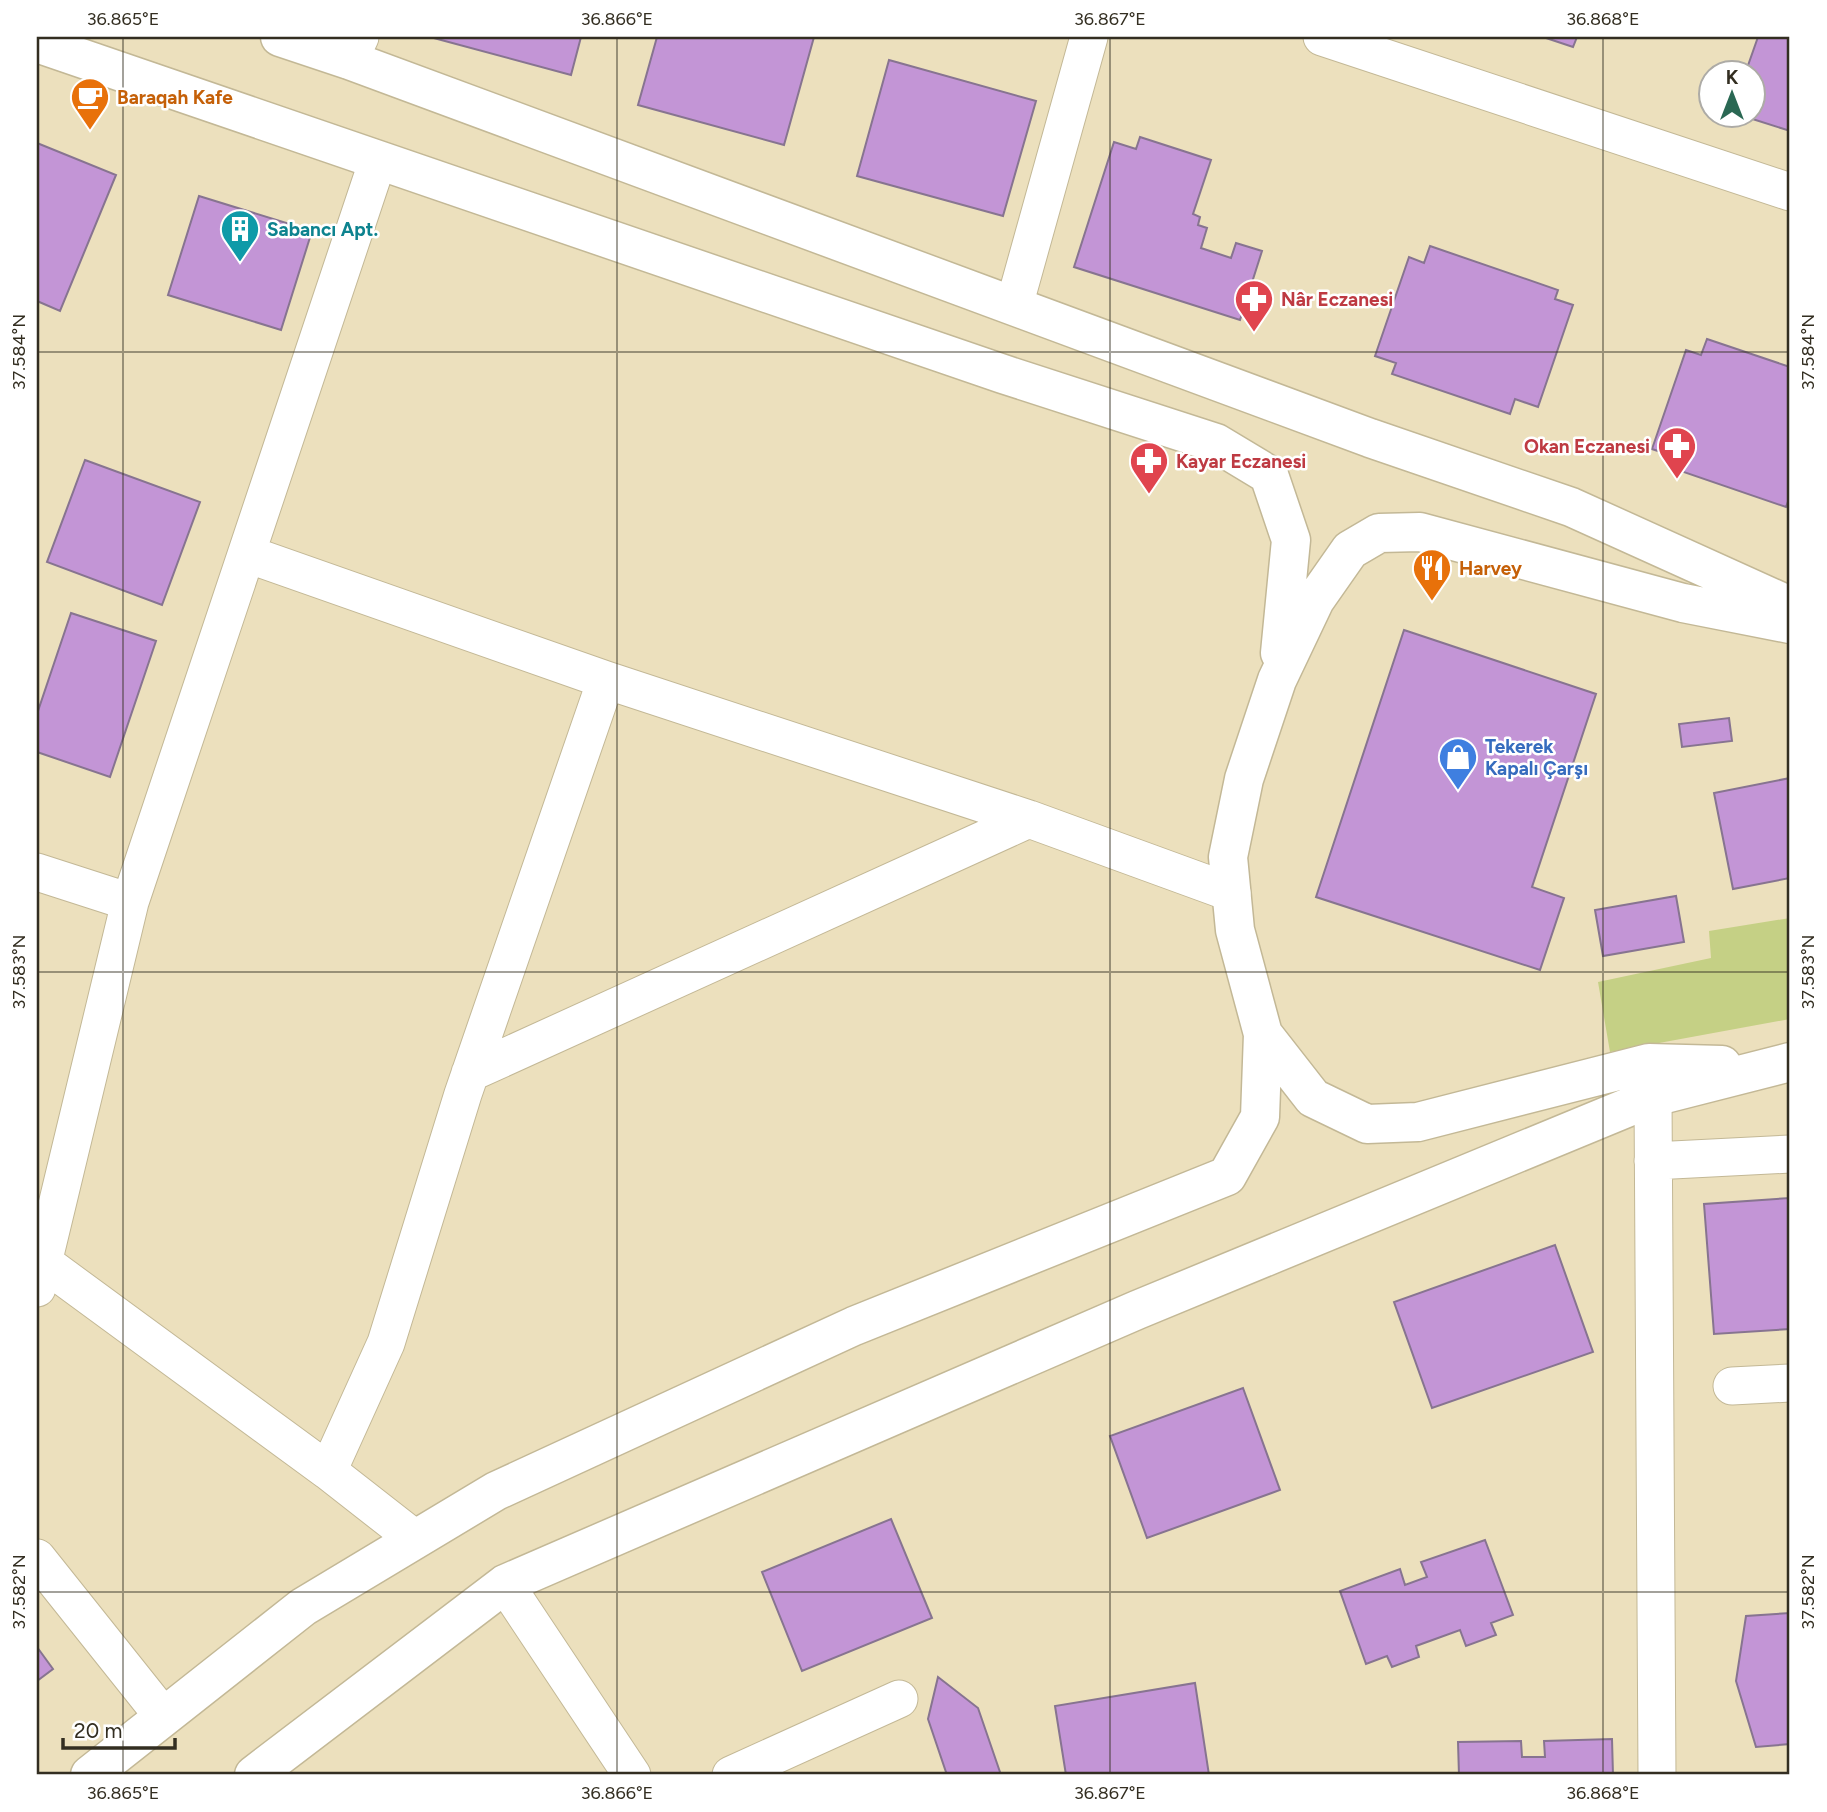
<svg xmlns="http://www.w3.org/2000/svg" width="1827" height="1812" viewBox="0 0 1827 1812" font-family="Figtree,sans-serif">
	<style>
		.green { fill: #c5d085 }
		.building { fill: #c395d6; stroke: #877490; stroke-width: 2 }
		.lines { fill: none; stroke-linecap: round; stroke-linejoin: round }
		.minor-casing { stroke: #c3b896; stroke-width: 39 }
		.major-casing { stroke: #c3b896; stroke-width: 41 }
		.minor { stroke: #fff; stroke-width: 37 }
		.major { stroke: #fff; stroke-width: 38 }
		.ticks { fill: none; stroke: #332e21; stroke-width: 2; stroke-opacity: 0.45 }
		.labels { text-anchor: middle; stroke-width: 5; stroke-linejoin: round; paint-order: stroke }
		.food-label { font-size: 19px; font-weight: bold; fill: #c56008; stroke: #fff; text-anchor: start }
		.culture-label { font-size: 19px; font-weight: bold; fill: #0d838f; stroke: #fff; text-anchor: start }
		.health-label { font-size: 19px; font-weight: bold; fill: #be3a42; stroke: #fff; text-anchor: start }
		.shop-label { font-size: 19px; font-weight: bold; fill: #366cbe; stroke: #fff; text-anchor: start }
		.neatline { fill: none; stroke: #332e21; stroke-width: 2.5 }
		.ticks-label { font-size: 18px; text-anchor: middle; fill: #332e21 }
	</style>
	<rect width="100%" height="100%" fill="#ece0bd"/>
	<!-- green -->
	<path class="green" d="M1790,918V1019L1610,1052L1598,982L1711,958L1709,931Z"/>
	<!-- building -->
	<path class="building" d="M430,37H581L571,75Z
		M657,37H814L784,145L638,105Z
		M1543,37H1577L1573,47Z
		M1758,37H1790V131L1743,116H1754V74H1745Z
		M889,60L1036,101L1003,216L857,176Z
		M1140,137L1211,160L1193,214L1200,217L1198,225L1207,228L1201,248L1231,258L1236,243L1262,251L1240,320L1074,267L1114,142L1136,149Z
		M37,143L116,175L60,311L37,301Z
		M199,196L312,231L281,330L168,295Z
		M1430,246L1558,290L1555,299L1573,305L1538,407L1515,399L1510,414L1392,374L1396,363L1375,356L1409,257L1424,263Z
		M1707,339L1790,367V496L1786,507L1669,467L1673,456L1652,449L1686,350L1701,355Z
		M85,460L200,502L162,605L47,562Z
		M71,613L156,641L110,777L37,752V714Z
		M1404,630L1596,694L1532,887L1564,898L1540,970L1316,897Z
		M1729,718L1732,741L1682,747L1679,724Z
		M1790,778V878L1733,889L1714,793Z
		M1676,896L1684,942L1603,956L1595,910Z
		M1790,1198V1329L1714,1334L1704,1204Z
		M1555,1245L1593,1352L1432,1408L1394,1302Z
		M1243,1388L1280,1490L1147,1538L1110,1436Z
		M891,1519L932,1618L802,1671L762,1572Z
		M1485,1540L1513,1615L1491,1623L1496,1635L1466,1646L1460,1630L1416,1646L1419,1657L1392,1667L1387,1656L1366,1664L1340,1591L1400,1569L1405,1585L1427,1577L1421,1562Z
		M1790,1613V1744L1756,1747L1736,1681L1746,1616Z
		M37,1647L53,1669L37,1681Z
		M938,1677L978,1708L1001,1775H947L928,1719Z
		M1195,1683L1209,1775H1066L1055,1706Z
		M1612,1739L1613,1775H1459L1458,1742L1521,1741L1522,1757H1545L1544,1741Z"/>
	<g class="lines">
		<!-- minor casing -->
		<g class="minor-casing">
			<path id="minor" d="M1322,37L1790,192
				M349,60L360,37
				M1014,306L1089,37
				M247,554L606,680L1029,819L1232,893
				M37,872L130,902
				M470,1073L1029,819
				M1653,1097L1657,1775
				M1653,1161L1790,1154
				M43,1262L328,1471L415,1539
				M37,1288L130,902L378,160
				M1732,1386L1790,1383
				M328,1471L386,1343L463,1094L606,680
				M37,1558L163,1716
				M505,1584L632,1775
				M731,1775L899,1699"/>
		</g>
		<!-- major casing -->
		<g class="major-casing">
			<path id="major" d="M280,37L349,60L1370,438L1571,507L1790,606
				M37,43L1003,374L1216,443L1269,475L1291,540L1280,653
				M1722,1065L1649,1063L1418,1122L1367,1124L1313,1098L1263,1034L1235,930L1228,857L1244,779L1277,680L1315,600L1350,550L1379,533L1420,532L1683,603L1790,624
				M90,1775L303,1607L496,1491L854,1326L1227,1176L1260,1117L1263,1034
				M254,1775L505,1584L1137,1310L1653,1097L1790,1062"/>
		</g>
		<!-- minor -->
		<use href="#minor" class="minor"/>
		<!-- major -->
		<use href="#major" class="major"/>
	</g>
	<!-- ticks -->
	<path class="ticks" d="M123,37V1775M617,37V1775M1110,37V1775M1603,37V1775M37,352H1790M37,972H1790M37,1592H1790"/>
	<!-- icons -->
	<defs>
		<g id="cafe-pin" transform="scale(2.0125)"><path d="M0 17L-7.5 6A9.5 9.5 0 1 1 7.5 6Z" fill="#e8710a" stroke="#fff"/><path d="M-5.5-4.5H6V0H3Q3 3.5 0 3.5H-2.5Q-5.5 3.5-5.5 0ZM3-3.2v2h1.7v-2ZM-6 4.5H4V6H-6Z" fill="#fff"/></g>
		<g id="building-pin" transform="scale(2.0125)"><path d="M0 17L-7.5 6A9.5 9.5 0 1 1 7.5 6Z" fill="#0f9aa8" stroke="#fff"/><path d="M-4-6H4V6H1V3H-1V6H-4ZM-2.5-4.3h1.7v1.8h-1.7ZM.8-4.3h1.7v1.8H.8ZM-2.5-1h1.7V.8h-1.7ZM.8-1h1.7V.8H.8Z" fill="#fff"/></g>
		<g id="pharmacy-pin" transform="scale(2.0125)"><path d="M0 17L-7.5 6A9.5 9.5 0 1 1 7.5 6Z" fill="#e0444e" stroke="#fff"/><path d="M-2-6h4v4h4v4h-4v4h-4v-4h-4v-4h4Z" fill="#fff"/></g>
		<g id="restaurant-pin" transform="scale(2.0125)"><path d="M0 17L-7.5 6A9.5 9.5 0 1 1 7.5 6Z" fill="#e8710a" stroke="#fff"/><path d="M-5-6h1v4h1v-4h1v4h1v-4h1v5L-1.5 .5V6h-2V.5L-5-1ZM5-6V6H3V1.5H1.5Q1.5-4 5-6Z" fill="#fff"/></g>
		<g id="shop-pin" transform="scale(2.0125)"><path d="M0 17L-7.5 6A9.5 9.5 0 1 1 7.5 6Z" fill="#3f7fe0" stroke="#fff"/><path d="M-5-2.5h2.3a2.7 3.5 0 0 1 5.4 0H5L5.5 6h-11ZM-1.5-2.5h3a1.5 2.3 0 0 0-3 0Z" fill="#fff"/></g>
	</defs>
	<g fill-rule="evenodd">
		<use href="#cafe-pin" x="90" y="97"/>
		<use href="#building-pin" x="240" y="229"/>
		<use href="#pharmacy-pin" x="1254" y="299"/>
		<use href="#pharmacy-pin" x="1677" y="446"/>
		<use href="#pharmacy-pin" x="1149" y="461"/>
		<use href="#restaurant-pin" x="1432" y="568"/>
		<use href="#shop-pin" x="1458" y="757"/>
	</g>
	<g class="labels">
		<!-- food labels -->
		<g class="food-label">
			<text x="117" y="104">Baraqah Kafe</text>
			<text x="1459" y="575">Harvey</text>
		</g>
		<!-- culture labels -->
		<g class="culture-label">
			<text x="267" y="236">Sabancı Apt.</text>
		</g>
		<!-- health labels -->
		<g class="health-label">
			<text x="1281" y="306">Nâr Eczanesi</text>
			<text x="1650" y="453" text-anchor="end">Okan Eczanesi</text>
			<text x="1176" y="468">Kayar Eczanesi</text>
		</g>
		<!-- shop labels -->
		<g class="shop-label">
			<text x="1485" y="753">Tekerek<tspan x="1485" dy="22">Kapalı Çarşı</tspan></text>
		</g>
	</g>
	<!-- border -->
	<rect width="1827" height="1812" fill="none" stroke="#ffffff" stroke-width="77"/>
	<!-- north arrow -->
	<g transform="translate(1732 94)"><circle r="33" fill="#ffffff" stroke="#adaba6" stroke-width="2"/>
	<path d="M0-5L12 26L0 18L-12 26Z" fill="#2a6853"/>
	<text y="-10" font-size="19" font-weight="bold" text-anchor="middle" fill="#332e21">K</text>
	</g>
	<!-- scale -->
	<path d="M63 1738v10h112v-10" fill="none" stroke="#332e21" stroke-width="3.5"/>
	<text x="74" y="1738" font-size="21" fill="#332e21" stroke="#ffffff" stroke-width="5" paint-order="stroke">20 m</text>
	<rect x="38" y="38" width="1750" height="1735" class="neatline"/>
	<g class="ticks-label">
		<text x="123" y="25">36.865°E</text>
		<text x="617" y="25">36.866°E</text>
		<text x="1110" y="25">36.867°E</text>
		<text x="1603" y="25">36.868°E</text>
		<text transform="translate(19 352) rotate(-90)" y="6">37.584°N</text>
		<text transform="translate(1808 352) rotate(-90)" y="6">37.584°N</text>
		<text transform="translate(19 972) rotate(-90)" y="6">37.583°N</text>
		<text transform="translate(1808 972) rotate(-90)" y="6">37.583°N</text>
		<text transform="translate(19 1592) rotate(-90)" y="6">37.582°N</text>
		<text transform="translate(1808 1592) rotate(-90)" y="6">37.582°N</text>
		<text x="123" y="1799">36.865°E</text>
		<text x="617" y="1799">36.866°E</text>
		<text x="1110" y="1799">36.867°E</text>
		<text x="1603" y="1799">36.868°E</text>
	</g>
</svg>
